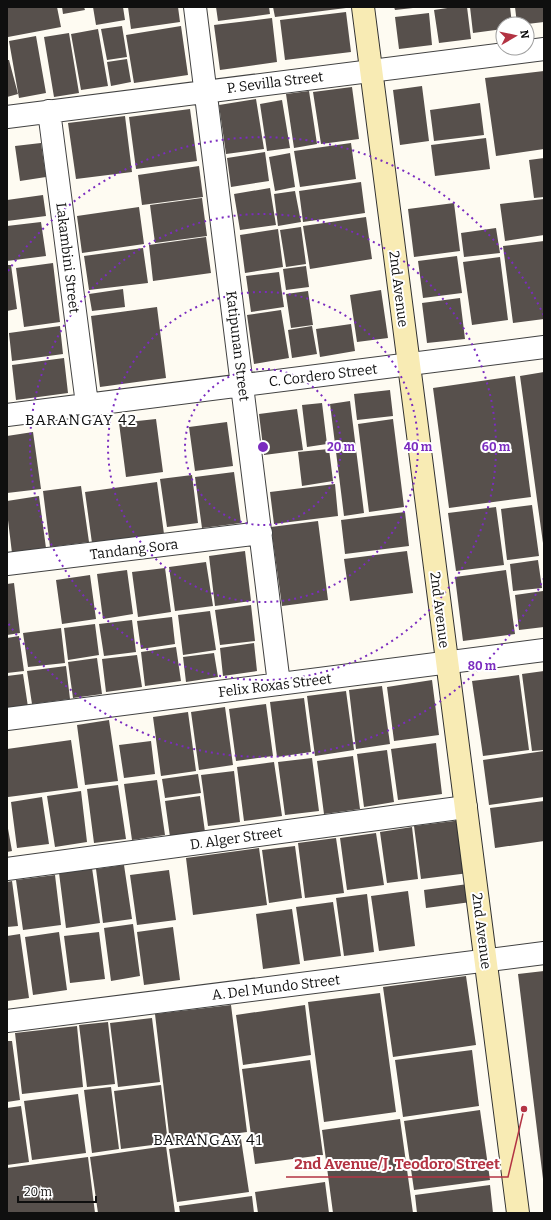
<svg xmlns="http://www.w3.org/2000/svg" width="551" height="1220" viewBox="0 0 551 1220" font-family="Bitter,serif">
	<style>
		.building { fill: #57504c }
		.lines { fill: none; stroke-linecap: round; stroke-linejoin: round }
		.street-casing { stroke: #424242; stroke-width: 24 }
		.secondary-casing { stroke: #313131; stroke-width: 24 }
		.street { stroke: #fff; stroke-width: 22 }
		.secondary { stroke: #f8ebb4; stroke-width: 22 }
		.ring { fill: none; stroke: #7b2cbf; stroke-width: 2; stroke-dasharray: 2 4 }
		.labels { text-anchor: middle; stroke-width: 4; stroke-linejoin: round; paint-order: stroke }
		.street-label { font-size: 14px; fill: #0f0f0f; stroke: #fff }
		.neighbourhood-label { font-size: 15px; letter-spacing: 1px; fill: #0f0f0f; stroke: #fff }
		.centre { fill: #7b2cbf; stroke: #fff; stroke-width: 2 }
		.ring-label { font-size: 12px; text-anchor: middle; font-weight: bold; fill: #7b2cbf; stroke: #fff; stroke-width: 4; stroke-linejoin: round; paint-order: stroke }
		.leader { fill: none; stroke: #b33343; stroke-width: 1.5 }
		.callout-dot { fill: #b33343; stroke: #fff; stroke-width: 1.5 }
		.callout-label { font-size: 15px; text-anchor: middle; font-weight: bold; fill: #b33343; stroke: #fff; stroke-width: 4; stroke-linejoin: round; paint-order: stroke }
	</style>
	<rect width="100%" height="100%" fill="#fefbf2"/>
	<!-- building -->
	<path class="building" d="M7,7H57L61,27L8,37Z
		M62,7H84L85,10L63,14Z
		M93,7H123L125,20L96,25Z
		M128,7H178L180,22L131,29Z
		M216,7H269L270,14L218,21Z
		M273,7H346V8L275,17Z
		M394,7H413V8L395,10Z
		M454,7H467L471,39L439,43L434,10Z
		M470,7H510L512,24H503V29L473,33Z
		M515,7H544V22L527,24H517Z
		M346,12L351,52L285,60L280,20Z
		M429,13L432,45L399,49L395,17Z
		M272,18L277,62L220,70L214,25Z
		M122,26L127,57L107,60L101,29Z
		M181,26L188,75L134,83L126,35Z
		M98,29L108,86L81,90L71,34Z
		M69,33L79,93L54,97L44,37Z
		M36,36L46,93L19,98L9,41Z
		M127,59L131,82L111,86L107,62Z
		M7,60H9L18,94L7,97Z
		M544,71V149L496,156L485,78Z
		M422,86L429,141L400,145L393,90Z
		M352,87L359,139L321,144L313,92Z
		M309,91L317,144L294,148L286,94Z
		M256,99L264,149L226,154L219,105Z
		M282,100L290,148L267,151L260,104Z
		M480,103L484,135L434,141L430,110Z
		M190,109L197,161L136,169L129,117Z
		M125,116L132,172L76,179L68,123Z
		M486,138L490,169L435,176L431,145Z
		M41,143L46,177L20,181L15,146Z
		M351,143L356,179L300,187L294,151Z
		M265,152L269,181L231,187L227,158Z
		M290,153L295,187L275,191L269,157Z
		M544,158V197L534,198L529,160Z
		M199,166L203,197L142,205L138,175Z
		M361,182L365,213L303,222L299,191Z
		M270,188L276,225L240,230L234,194Z
		M295,191L301,222L278,226L274,194Z
		M43,195L46,216L7,221V200Z
		M202,198L207,236L155,243L150,205Z
		M544,199V235L505,241L500,204Z
		M454,203L460,251L414,257L408,209Z
		M139,207L144,244L82,253L77,216Z
		M366,217L372,259L310,269L303,226Z
		M41,222L46,256L7,261V226Z
		M301,227L306,264L286,267L280,230Z
		M496,228L500,253L464,257L461,233Z
		M278,229L283,267L245,273L240,235Z
		M206,237L211,273L153,281L149,245Z
		M544,241V319L513,323L503,246Z
		M143,248L148,283L89,290L84,256Z
		M457,256L462,293L423,298L418,261Z
		M500,257L508,320L472,325L463,262Z
		M53,263L60,322L24,327L16,268Z
		M7,265H11L17,309L7,311Z
		M306,266L309,287L286,290L283,269Z
		M279,272L284,307L251,312L246,276Z
		M123,289L125,307L92,311L89,294Z
		M381,290L388,338L357,342L350,295Z
		M308,291L313,325L291,328L286,294Z
		M460,298L465,339L427,343L422,303Z
		M157,307L166,378L100,387L91,316Z
		M281,310L289,358L254,364L247,315Z
		M351,324L355,351L320,357L316,329Z
		M60,326L63,354L12,361L9,333Z
		M312,326L317,354L292,358L288,330Z
		M64,358L68,393L16,400L12,365Z
		M544,372V543H543L520,376Z
		M515,376L531,497L449,508L433,388Z
		M390,390L393,416L357,420L354,394Z
		M350,401L364,513L344,516L330,404Z
		M322,403L327,444L307,447L302,405Z
		M297,409L303,450L264,455L259,414Z
		M156,419L163,472L126,477L119,423Z
		M393,419L404,507L369,512L358,424Z
		M227,422L233,466L195,471L189,427Z
		M33,432L41,489L7,493V436Z
		M329,449L333,481L302,486L298,452Z
		M234,472L241,523L202,528L195,477Z
		M192,475L198,523L167,527L160,479Z
		M157,482L164,534L92,543L85,492Z
		M335,484L338,516L274,524L270,492Z
		M81,486L89,542L50,547L43,491Z
		M39,496L46,548L12,553L7,512V501Z
		M532,505L539,556L507,560L501,509Z
		M496,507L504,565L456,571L448,513Z
		M405,512L409,546L345,554L341,520Z
		M318,521L328,600L282,606L271,527Z
		M245,551L251,601L215,606L209,556Z
		M407,551L413,593L350,601L344,559Z
		M538,560L542,588L513,591L510,564Z
		M206,562L213,606L175,611L169,567Z
		M165,568L171,612L138,617L132,572Z
		M127,570L133,614L103,619L97,574Z
		M506,570L515,634L463,641L455,577Z
		M90,575L96,619L62,624L56,580Z
		M14,583L20,633L7,635V584Z
		M543,591L544,627L519,630L515,595Z
		M251,605L255,641L220,645L215,610Z
		M210,611L216,650L183,655L178,615Z
		M172,617L175,644L141,649L137,621Z
		M132,620L136,652L104,656L99,624Z
		M95,624L99,655L68,660L64,628Z
		M61,628L65,663L28,667L23,633Z
		M19,636L24,671L7,673V638Z
		M254,643L257,671L223,676L220,648Z
		M176,647L181,681L145,686L141,652Z
		M214,653L218,677L186,682L183,657Z
		M137,655L142,687L106,692L102,659Z
		M97,658L102,694L73,698L68,662Z
		M66,666L70,699L32,704L27,671Z
		M544,671V750L532,751L522,674Z
		M23,674L28,707L7,710V676Z
		M519,675L529,750L483,756L472,681Z
		M432,680L439,735L394,741L387,687Z
		M382,686L390,744L356,749L349,690Z
		M346,691L354,750L315,756L307,696Z
		M304,698L311,752L277,757L270,702Z
		M266,704L273,756L236,761L229,709Z
		M225,707L233,765L199,770L191,712Z
		M188,712L196,771L161,776L153,717Z
		M109,720L118,781L85,785L77,725Z
		M71,740L78,788L8,797L7,749Z
		M151,741L155,774L124,778L119,745Z
		M436,743L442,794L398,800L391,749Z
		M387,750L394,802L364,807L357,754Z
		M544,751V797L489,805L483,760Z
		M353,756L360,809L324,814L317,761Z
		M312,758L319,811L285,815L278,762Z
		M274,762L282,816L244,821L237,767Z
		M234,771L240,822L208,826L201,775Z
		M198,774L201,793L165,798L162,779Z
		M157,780L165,835L132,840L124,784Z
		M118,785L126,839L94,843L87,789Z
		M81,791L87,842L55,847L47,796Z
		M200,796L205,832L170,837L165,801Z
		M42,797L49,844L17,848L11,802Z
		M544,801V841L495,848L490,808Z
		M462,820L469,873L421,879L414,826Z
		M7,823L12,851L7,852Z
		M412,827L418,879L387,883L380,832Z
		M376,833L384,885L347,890L340,838Z
		M336,838L344,893L305,898L298,843Z
		M295,846L302,898L269,903L262,850Z
		M259,848L267,905L193,915L186,858Z
		M124,865L132,919L103,923L96,869Z
		M92,868L100,923L66,928L59,873Z
		M169,870L176,920L137,925L130,875Z
		M55,875L61,925L23,930L16,880Z
		M12,881L18,926L7,927V882Z
		M468,884L471,902L426,908L424,890Z
		M408,891L415,946L379,951L371,896Z
		M367,894L374,952L344,956L336,898Z
		M333,902L341,956L304,961L296,907Z
		M292,909L300,964L263,969L256,914Z
		M133,924L140,976L111,981L104,928Z
		M173,927L180,980L144,985L137,932Z
		M59,932L67,990L33,995L25,937Z
		M99,932L105,979L70,983L64,936Z
		M20,934L29,998L7,1001V936Z
		M544,971V1179H543L518,974Z
		M466,976L476,1045L393,1057L383,987Z
		M380,993L396,1112L324,1122L308,1002Z
		M231,1005L247,1132L170,1142L155,1014Z
		M305,1005L311,1055L243,1065L236,1015Z
		M152,1018L160,1082L118,1087L110,1023Z
		M108,1022L115,1084L87,1087L79,1025Z
		M77,1026L83,1087L22,1094L15,1033Z
		M7,1041H12L20,1100L7,1102Z
		M472,1050L479,1106L403,1117L395,1060Z
		M310,1060L323,1155L255,1164L242,1069Z
		M161,1085L168,1143L121,1149L114,1091Z
		M111,1087L119,1149L92,1153L84,1090Z
		M78,1094L86,1153L32,1160L24,1101Z
		M21,1106L29,1162L7,1165V1108Z
		M480,1110L490,1180L414,1190L404,1121Z
		M400,1119L413,1213H333L322,1130Z
		M241,1139L249,1192L177,1202L169,1149Z
		M166,1146L175,1213H98L90,1157Z
		M88,1157L95,1213H7V1168Z
		M325,1182L329,1213H258L255,1192Z
		M490,1185L493,1213H417L415,1195Z
		M252,1196L254,1213H180L179,1206Z"/>
	<g class="lines">
		<!-- street casing -->
		<g class="street-casing">
			<path id="street" d="M195,7L279,684
				M49,111L87,404
				M7,117L544,49
				M7,415L544,347
				M7,564L261,533
				M7,719L544,650
				M7,869L466,807
				M7,1021L544,953"/>
		</g>
		<!-- secondary casing -->
		<g class="secondary-casing">
			<path id="secondary" d="M363,7L518,1213"/>
		</g>
		<!-- street -->
		<use href="#street" class="street"/>
		<!-- secondary -->
		<use href="#secondary" class="secondary"/>
	</g>
	<!-- distance rings -->
	<g class="ring">
		<circle cx="263" cy="447" r="78"/>
		<circle cx="263" cy="447" r="155"/>
		<circle cx="263" cy="447" r="233"/>
		<path d="M544 578A310 310 0 0 1 8 623M8 271A310 310 0 0 1 544 316"/>
	</g>
	<g class="labels">
		<!-- street labels -->
		<g class="street-label">
			<text transform="translate(275 82) rotate(-7)" y="5">P. Sevilla Street</text>
			<text transform="translate(68 258) rotate(83)" y="5">Lakambini Street</text>
			<text transform="translate(399 289) rotate(83)" y="5">2nd Avenue</text>
			<text transform="translate(238 346) rotate(83)" y="5">Katipunan Street</text>
			<text transform="translate(323 375) rotate(-7)" y="5">C. Cordero Street</text>
			<text transform="translate(134 549) rotate(-7)" y="5">Tandang Sora</text>
			<text transform="translate(440 610) rotate(83)" y="5">2nd Avenue</text>
			<text transform="translate(275 685) rotate(-7)" y="5">Felix Roxas Street</text>
			<text transform="translate(236 838) rotate(-8)" y="5">D. Alger Street</text>
			<text transform="translate(482 931) rotate(83)" y="5">2nd Avenue</text>
			<text transform="translate(276 987) rotate(-7)" y="5">A. Del Mundo Street</text>
		</g>
		<!-- neighbourhood labels -->
		<g class="neighbourhood-label">
			<text x="81" y="425">BARANGAY 42</text>
			<text x="208" y="1145">BARANGAY 41</text>
		</g>
	</g>
	<circle cx="263" cy="447" r="6" class="centre"/>
	<g class="ring-label">
		<text x="341" y="451">20 m</text>
		<text x="418" y="451">40 m</text>
		<text x="496" y="451">60 m</text>
		<text x="482" y="670">80 m</text>
	</g>
	<!-- callouts -->
	<path class="leader" d="M524 1109L508 1177H286"/>
	<circle class="callout-dot" cx="524" cy="1109" r="4"/>
	<g class="callout-label">
		<text x="397" y="1169">2nd Avenue/J. Teodoro Street</text>
	</g>
	<!-- border -->
	<rect width="551" height="1220" fill="none" stroke="#0f0f0f" stroke-width="16"/>
	<!-- north arrow -->
	<g transform="translate(515 36) rotate(81)"><circle r="19" fill="#ffffff" stroke="#9f9f9f"/>
	<path d="M0-3L7 15L0 10L-7 15Z" fill="#b33343"/>
	<text y="-6" font-size="11" font-weight="bold" text-anchor="middle" fill="#0f0f0f">N</text>
	</g>
	<!-- scale -->
	<path d="M18 1196v6h78v-6" fill="none" stroke="#0f0f0f" stroke-width="2"/>
	<text x="24" y="1196" font-size="12" fill="#0f0f0f" stroke="#ffffff" stroke-width="3" paint-order="stroke">20 m</text>
</svg>
